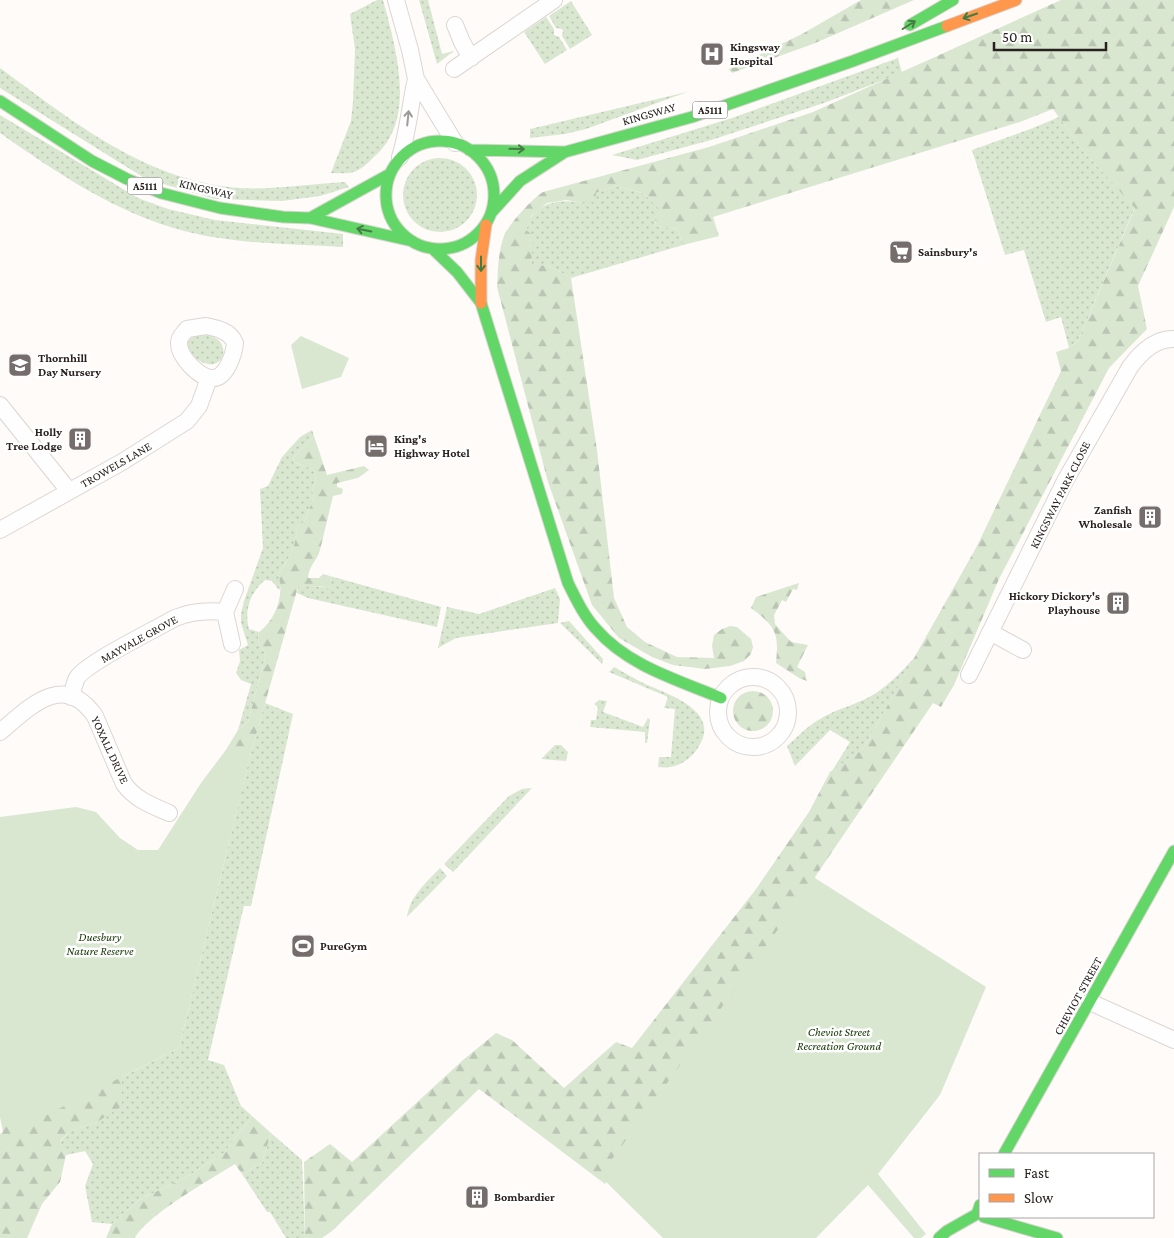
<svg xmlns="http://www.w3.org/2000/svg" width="1174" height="1238" viewBox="0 0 1174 1238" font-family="'Crimson Pro',serif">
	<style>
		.grass { fill: url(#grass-dots) }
		.forest { fill: url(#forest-firs) }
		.park { fill: #d9e7d1 }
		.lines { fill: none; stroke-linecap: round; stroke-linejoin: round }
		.street-casing { stroke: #dcd6d3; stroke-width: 18 }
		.fast-casing { stroke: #dcd6d3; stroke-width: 13 }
		.slow-casing { stroke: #dcd6d3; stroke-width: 13 }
		.street { stroke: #fffefe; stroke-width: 16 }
		.fast { stroke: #63d668; stroke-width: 11 }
		.slow { stroke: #ff974d; stroke-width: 11 }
		.oneway { stroke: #467c43 }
		.oneway2 { stroke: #9f9b99 }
		.labels { text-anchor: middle; stroke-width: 5; stroke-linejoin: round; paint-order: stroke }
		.shield { fill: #fff; stroke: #696462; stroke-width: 1 }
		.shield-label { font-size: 11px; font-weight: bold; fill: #29211e }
		.poi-label { font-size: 12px; font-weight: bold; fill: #29211e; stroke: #fff; text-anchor: start }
		.street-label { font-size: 12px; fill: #29211e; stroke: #fff }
		.park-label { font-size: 12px; font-style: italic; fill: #153605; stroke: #fff }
	</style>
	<defs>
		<pattern id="grass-dots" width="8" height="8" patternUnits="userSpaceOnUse" patternTransform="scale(1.25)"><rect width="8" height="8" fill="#d9e7d1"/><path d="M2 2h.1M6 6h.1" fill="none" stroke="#bac6b3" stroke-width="1.8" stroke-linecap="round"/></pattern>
		<pattern id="forest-firs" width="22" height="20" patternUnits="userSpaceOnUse" patternTransform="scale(1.25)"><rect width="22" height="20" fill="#d9e7d1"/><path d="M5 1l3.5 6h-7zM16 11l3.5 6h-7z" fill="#bac6b3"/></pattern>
	</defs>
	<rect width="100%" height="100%" fill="#fefbf9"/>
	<!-- grass -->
	<path class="grass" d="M377,0H383C395,46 418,118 375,156C369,162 362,169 354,172C347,174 338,173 331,173L351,121L353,102L355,49L350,14Z
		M419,0H428L442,54L454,51L437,64Z
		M571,1L592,35L570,49L562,36L563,31L562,29L556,28L549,16Z
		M546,17L554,29V35L559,37L567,50L545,64L524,32Z
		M898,58L902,73L824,103L711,140L637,160L612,155L732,118Z
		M0,68C74,122 144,180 238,188C272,190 310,184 345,182L349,187L320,196L282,201L215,199L146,179L0,88Z
		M687,92L586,129L565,134L530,138V129Z
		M0,115L138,198L168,209L215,220L343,234V247C290,244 235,244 184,231C116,213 57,173 0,133Z
		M1059,117L1085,153L1135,207L1078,341L1069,348L1061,317L1046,322L1024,250L1005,255L972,150L1033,128Z
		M403 195a37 37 0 1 1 74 0a37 37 0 1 1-74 0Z
		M615,186L643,193L660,209L655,217L656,226L678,229L683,245L571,278L549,266H531L532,253L526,230C528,226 529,220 532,216C545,199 566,200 584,203L596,193Z
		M209,335C233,342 224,371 204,363C196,360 191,353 186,347L189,339L195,336Z
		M312,430L314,436L294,457L293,462L313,469L316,480L312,490L314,497L304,522L296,527C298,544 288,561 278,574L282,584L279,590L272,581L265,580C250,593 244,610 249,629L259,632L258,641L266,654L248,722L238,730L251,684L241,680L236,673L240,661L239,650L248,645L241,623V614L244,601L263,548L260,489L268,486L282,457L300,437Z
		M330,576L441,607L437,627L308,598L297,593L298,587C309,585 319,586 329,588L331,580Z
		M555,588L560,599L558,623L456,638L438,648L447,607L479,614Z
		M569,621L603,659L602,664L560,623Z
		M915,657L863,749L832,771L850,742L830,730L795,766L787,746C798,737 807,726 820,719C837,708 858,705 876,693C891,683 903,670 915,657Z
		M614,667C623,672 632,677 641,682C668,695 727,711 695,752C685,764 673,769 658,767L659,757H671L675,709L664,708L668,697L609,672Z
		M599,700L607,701L603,712L643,727L648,718L650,720L647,743H645V732L590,727L591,720H596L598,707L594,704Z
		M265,703L293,714L251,906H244L241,918L208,1060L224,1065L241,1106L252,1116L225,1152L190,1175L139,1200L112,1224L92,1222L85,1186L93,1164L85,1151L66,1155L60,1142L70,1131L97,1122L122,1087V1077L179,1048L249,760Z
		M555,745H561L568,752L566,761L541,759Z
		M532,788L453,872L444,864L509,796L522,789Z
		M440,868L447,876L407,917C410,896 426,883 440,868Z
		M271,1133L302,1160L305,1238H286L270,1212H267L242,1174L262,1163Z"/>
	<!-- forest -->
	<path class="forest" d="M861,0H914L813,44L732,73L729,69L802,34Z
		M1061,0H1174V207L1138,286L1147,329L1109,368L999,579L954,685L941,707L933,703L815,877L820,895L693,1059L605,1184L479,1089L332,1231L322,1238H305L304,1162L330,1144L352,1162L463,1060L496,1033L512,1040L564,1088L616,1042L632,1048L756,889L809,812L830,772L863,749L977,546L1061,371L1056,352L1069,348L1078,341L1135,208L1085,153L1053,109L1020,122L713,217L719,236L683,245L678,229L656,226L655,217L659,209L643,193L615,186L596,193L595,202L584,203L566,200L547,203L532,215L526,230L534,236L531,265L549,266L571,278L597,450L614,598L627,627L645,642L677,657L714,658L712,646L714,635L722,629L730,626L737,627L751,639L753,647L751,654L744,661L730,666L705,669L673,665L652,657L619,638L592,605L548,482L497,287C498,270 498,252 504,236C508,225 533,198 543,192L709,147L813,112Z
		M314,436L327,475L364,466L369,470L358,478L337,483V487L343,489L342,494L333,496L320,550C317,561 309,565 308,578H319L323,574L330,576L332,585L329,588L319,586L298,587L249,760L227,849L217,856L224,753L238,730L248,722L266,654L258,641L259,632C276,620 285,593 278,574C288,561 298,544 296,527L304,522L314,497L312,490L316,480L313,469L293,462L294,457Z
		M799,583L797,590L793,589L786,602L782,600L774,615L775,624L791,642L808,645L797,667L805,672L807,681L799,678L776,663C779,632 776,627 751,608L756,597Z
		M733 711a20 20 0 1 1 40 0a20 20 0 1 1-40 0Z
		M0,853L122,1068V1106L97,1122L70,1131L60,1141L66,1155L60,1182L42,1204L27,1238H0V1134L3,1132L0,1117Z
		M252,1116L271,1133L262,1163L242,1174L235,1164C211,1179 147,1215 135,1238H106L112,1224L139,1200L190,1175L225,1152Z"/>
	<!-- park -->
	<path class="park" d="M301,336L349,358L341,377L302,389L291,345Z
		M225,751L249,760L179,1048L11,1133L0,1102V817L76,807L96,812L120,838L138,850H158L201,783Z
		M815,878L986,987L940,1095L878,1174L926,1234L921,1238H914L868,1185L816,1238H663L600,1176Z"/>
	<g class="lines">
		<!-- street casing -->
		<g class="street-casing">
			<path id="street" d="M396,0L410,50L416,79L455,143
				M455,25L462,42L471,58
				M454,69L554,0
				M400,157C408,132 410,105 416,79
				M206,326C217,328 230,331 235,343C234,354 226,379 212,378C199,378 178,356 179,342C179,337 184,333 187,329Z
				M0,405L69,491
				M0,530L122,462L187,421L199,406L209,378
				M990,632L1023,650
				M232,644L225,612L235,589
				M969,675L1065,481L1130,367C1141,352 1155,338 1174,339
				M718 712a35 35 0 1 1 70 0a35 35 0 1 1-70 0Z
				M71,697C73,691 74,684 77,678C86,663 156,629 175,618C192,611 207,610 225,612
				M0,732C30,707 63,671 95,716L124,784C136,800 151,805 169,813
				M1090,1002L1174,1040"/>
		</g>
		<!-- fast casing -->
		<g class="fast-casing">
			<path id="fast" d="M910,25L953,0
				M0,101L92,161L127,179L161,193L220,208L283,217L310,218L412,241
				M386 195a54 54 0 1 1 108 0a54 54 0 1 1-108 0Z
				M469,150L565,152
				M491,213L520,181L565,152L692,117L853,61L947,26
				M310,218L388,175
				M434,250L457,272L481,303L568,583C576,599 584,616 596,629C628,666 678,680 721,698
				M1004,1154L1174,851
				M984,1217L1057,1238
				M939,1238L947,1231L977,1214L980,1205"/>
		</g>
		<!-- slow casing -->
		<g class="slow-casing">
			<path id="slow" d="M947,26L1016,0
				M481,303V260L486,225"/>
		</g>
		<!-- street -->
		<use href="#street" class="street"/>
		<!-- fast -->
		<use href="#fast" class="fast"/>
		<!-- slow -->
		<use href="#slow" class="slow"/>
	</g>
	<!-- one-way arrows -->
	<defs><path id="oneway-shaft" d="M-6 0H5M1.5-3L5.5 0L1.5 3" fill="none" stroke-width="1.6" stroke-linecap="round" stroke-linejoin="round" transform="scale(1.25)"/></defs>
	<g class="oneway">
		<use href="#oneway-shaft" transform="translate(970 16) rotate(161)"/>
		<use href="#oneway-shaft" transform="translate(909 25) rotate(-32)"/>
		<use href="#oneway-shaft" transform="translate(517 149) rotate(1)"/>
		<use href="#oneway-shaft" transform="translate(364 230) rotate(-169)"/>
		<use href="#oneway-shaft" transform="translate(481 264) rotate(90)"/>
	</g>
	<use class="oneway2" href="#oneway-shaft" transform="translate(408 118) rotate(-84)"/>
	<!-- icons -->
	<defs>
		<g id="hospital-square" transform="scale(1.25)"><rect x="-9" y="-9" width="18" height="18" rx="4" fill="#746d6b" stroke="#fff"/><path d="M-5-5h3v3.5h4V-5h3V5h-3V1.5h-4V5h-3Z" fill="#fff"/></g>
		<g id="supermarket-square" transform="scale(1.25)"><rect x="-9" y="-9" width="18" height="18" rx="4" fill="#746d6b" stroke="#fff"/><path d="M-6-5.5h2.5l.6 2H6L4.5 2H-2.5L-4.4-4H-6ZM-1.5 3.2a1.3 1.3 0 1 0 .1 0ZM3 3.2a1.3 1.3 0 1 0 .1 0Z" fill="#fff"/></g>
		<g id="school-square" transform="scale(1.25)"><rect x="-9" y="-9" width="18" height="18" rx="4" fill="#746d6b" stroke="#fff"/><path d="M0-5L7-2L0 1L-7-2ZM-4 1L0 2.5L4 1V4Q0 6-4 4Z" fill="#fff"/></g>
		<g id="building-square" transform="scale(1.25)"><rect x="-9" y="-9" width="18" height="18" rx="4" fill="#746d6b" stroke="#fff"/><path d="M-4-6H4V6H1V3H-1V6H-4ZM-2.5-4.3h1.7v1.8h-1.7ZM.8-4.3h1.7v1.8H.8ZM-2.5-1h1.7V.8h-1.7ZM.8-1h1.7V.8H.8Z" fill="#fff"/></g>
		<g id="hotel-square" transform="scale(1.25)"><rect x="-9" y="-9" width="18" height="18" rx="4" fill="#746d6b" stroke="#fff"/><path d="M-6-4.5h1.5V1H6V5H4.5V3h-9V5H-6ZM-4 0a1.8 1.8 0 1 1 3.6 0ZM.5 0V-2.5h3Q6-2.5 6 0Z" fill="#fff"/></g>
		<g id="stadium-square" transform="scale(1.25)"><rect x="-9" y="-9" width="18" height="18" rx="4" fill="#746d6b" stroke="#fff"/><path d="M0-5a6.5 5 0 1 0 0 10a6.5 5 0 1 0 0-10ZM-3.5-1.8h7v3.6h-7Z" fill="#fff"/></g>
	</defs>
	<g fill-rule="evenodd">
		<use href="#hospital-square" x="712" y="54"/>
		<use href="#supermarket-square" x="901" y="252"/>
		<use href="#school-square" x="20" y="365"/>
		<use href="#building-square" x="80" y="439"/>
		<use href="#hotel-square" x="376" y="446"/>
		<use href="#building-square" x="1150" y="517"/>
		<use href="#building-square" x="1118" y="603"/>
		<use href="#stadium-square" x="303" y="946"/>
		<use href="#building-square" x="477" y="1197"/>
	</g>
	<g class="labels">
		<!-- shield labels -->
		<g class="shield">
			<rect x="692.5" y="101.5" width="35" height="17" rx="4"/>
			<rect x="127.5" y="177.5" width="35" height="17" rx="4"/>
		</g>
		<g class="shield-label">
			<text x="710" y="114">A5111</text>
			<text x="145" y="190">A5111</text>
		</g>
		<!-- poi labels -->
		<g class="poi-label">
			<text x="730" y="51">Kingsway<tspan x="730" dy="14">Hospital</tspan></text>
			<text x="918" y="256">Sainsbury's</text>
			<text x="38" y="362">Thornhill<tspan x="38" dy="14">Day Nursery</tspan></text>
			<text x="62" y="436" text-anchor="end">Holly<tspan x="62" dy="14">Tree Lodge</tspan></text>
			<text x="394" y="443">King's<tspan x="394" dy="14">Highway Hotel</tspan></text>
			<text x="1132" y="514" text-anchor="end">Zanfish<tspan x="1132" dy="14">Wholesale</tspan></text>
			<text x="1100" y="600" text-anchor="end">Hickory Dickory's<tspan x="1100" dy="14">Playhouse</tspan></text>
			<text x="320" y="950">PureGym</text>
			<text x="494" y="1201">Bombardier</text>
		</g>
		<!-- street labels -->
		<g class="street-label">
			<text transform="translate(649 114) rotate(-16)" y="4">KINGSWAY</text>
			<text transform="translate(206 189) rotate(13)" y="4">KINGSWAY</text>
			<text transform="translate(116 465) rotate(-30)" y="4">TROWELS LANE</text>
			<text transform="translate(1060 495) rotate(-63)" y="4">KINGSWAY PARK CLOSE</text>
			<text transform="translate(139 639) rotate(-29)" y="4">MAYVALE GROVE</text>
			<text transform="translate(110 750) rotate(65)" y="4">YOXALL DRIVE</text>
			<text transform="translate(1078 996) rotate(-61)" y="4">CHEVIOT STREET</text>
		</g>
		<!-- park labels -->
		<g class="park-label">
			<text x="100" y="941">Duesbury<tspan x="100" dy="14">Nature Reserve</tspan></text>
			<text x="839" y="1036">Cheviot Street<tspan x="839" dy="14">Recreation Ground</tspan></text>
		</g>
	</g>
	<!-- legend -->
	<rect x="979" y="1153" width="175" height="65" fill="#ffffff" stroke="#a9a6a5"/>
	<rect x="989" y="1169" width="25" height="8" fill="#63d668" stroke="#a9a6a5"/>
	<text x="1024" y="1178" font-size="15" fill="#29211e">Fast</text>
	<rect x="989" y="1194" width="25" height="8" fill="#ff974d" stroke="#a9a6a5"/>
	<text x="1024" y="1203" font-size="15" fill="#29211e">Slow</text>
	<!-- scale -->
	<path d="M994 42v8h112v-8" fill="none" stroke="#29211e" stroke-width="2.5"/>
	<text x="1002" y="42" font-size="15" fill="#29211e" stroke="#ffffff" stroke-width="4" paint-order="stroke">50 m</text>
</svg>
